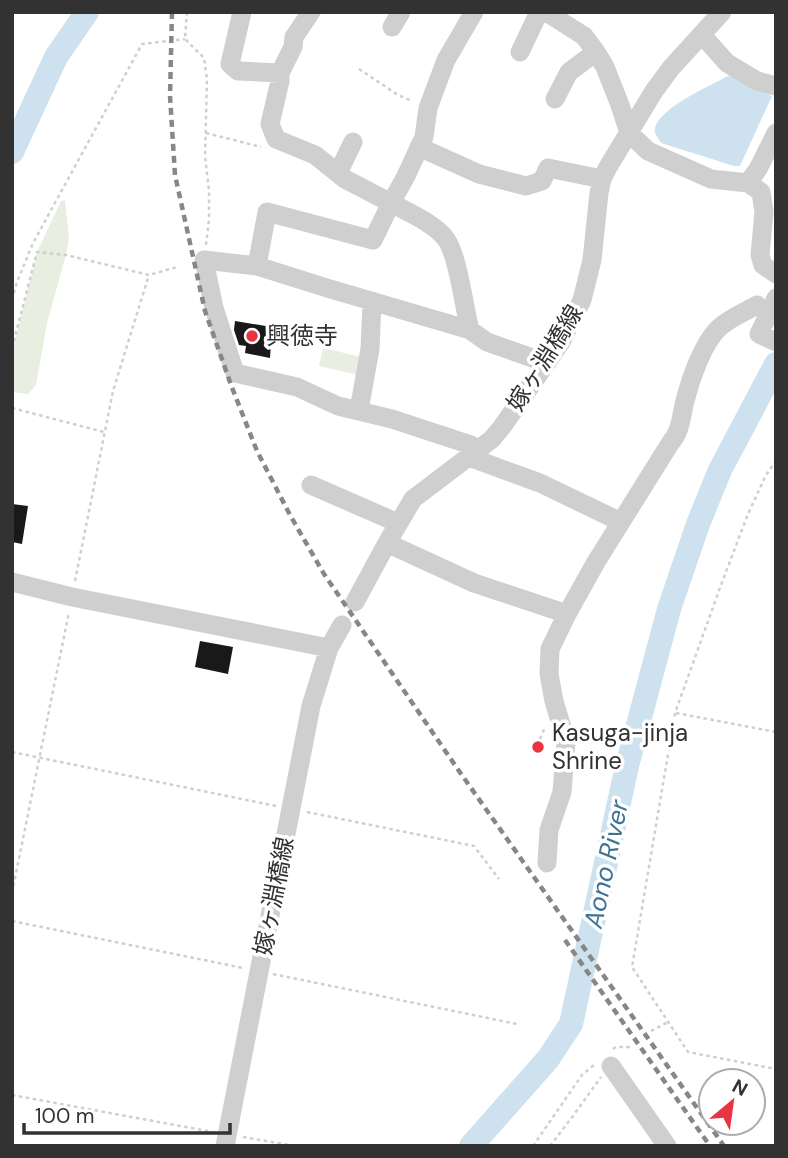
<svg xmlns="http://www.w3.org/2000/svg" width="788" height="1158" viewBox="0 0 788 1158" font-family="'DM Sans','Noto Sans JP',sans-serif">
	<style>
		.green { fill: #e8eee0 }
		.water { fill: #cde1ee }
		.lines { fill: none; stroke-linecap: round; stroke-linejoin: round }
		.river { stroke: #cde1ee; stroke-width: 24 }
		.building { fill: #191919 }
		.path { stroke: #cfcfcf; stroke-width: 2.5; stroke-dasharray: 3.5 3.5; stroke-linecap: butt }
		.minor { stroke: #cfcfcf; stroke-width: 19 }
		.rail { stroke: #878787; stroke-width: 4.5; stroke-dasharray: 7 5; stroke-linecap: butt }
		.poi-dot { fill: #e83541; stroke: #fff; stroke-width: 2.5 }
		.labels { text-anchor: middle; stroke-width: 7; stroke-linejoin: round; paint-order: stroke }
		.poi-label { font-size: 24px; fill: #323232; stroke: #fff; text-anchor: start }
		.street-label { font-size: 24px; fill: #323232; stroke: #fff }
		.water-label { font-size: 26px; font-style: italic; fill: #3d7397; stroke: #fff }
	</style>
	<rect width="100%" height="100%" fill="#fff"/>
	<!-- green -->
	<path class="green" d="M65,200L69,238L66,255L47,323L36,385L28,394L12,392V353L37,252L61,201Z
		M323,348L366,358L363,376L319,366Z"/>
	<!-- water -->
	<path class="water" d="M728,76L738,78L772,96L740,166H734L661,143C659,139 656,136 655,133C651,111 712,85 728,76Z"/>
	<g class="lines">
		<!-- river -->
		<path class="river" d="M12,152L56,57L87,12
			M471,1146L548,1059L571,1024L627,766L669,609L698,524L720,470L776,364"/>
	</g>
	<!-- building -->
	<path class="building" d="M235,321L272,327L270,358L245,353L246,346L239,345L234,330Z
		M12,504L28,506L22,544L12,542Z
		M200,641L233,647L228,674L195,667Z"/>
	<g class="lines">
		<!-- path -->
		<path class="path" d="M187,12L185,39L204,58L207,79L205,156L209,191V219L206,245
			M359,69L398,95L412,101
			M206,133L261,147
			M12,300L17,282L33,243L142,44L185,39
			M12,348L37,252L66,255L149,275L177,267
			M12,408L104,432
			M776,460L765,477L748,514L721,585L675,713L632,967L688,1052L776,1069
			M75,581L113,391L149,275
			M676,713L776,732
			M540,739L545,727
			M12,752L276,806
			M307,812L474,846L499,879
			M12,893L69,612
			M12,921L243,968
			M273,974L517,1024
			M651,1031L668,1022
			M613,1049L616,1047H630
			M12,1095L213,1132
			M243,1137L295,1146
			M533,1146L582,1075L595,1064
			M550,1146L573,1116L601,1077"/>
		<!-- minor -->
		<path class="minor" d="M242,12L230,64L238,71L280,73
			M311,12L294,37L293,47L280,73V81L270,124L276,139L315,155L345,179L391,203L406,176L424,137L428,108L446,60L474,12
			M546,12L584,36L596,52L605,67L620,105L629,133L648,151L711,179L748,183L761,192L764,212L760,255L763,265L776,274
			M392,27L401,12
			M702,35L727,63L757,81L776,86
			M520,52L539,12
			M555,99L569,72L596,52
			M419,147L479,174L526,186L542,181L548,168L602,179
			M338,173L353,142
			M748,183L758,169L776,133
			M257,266L267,212L373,240L391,203C408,212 435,224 446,239C458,256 464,307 470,330L487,342L547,363
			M776,298L759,334L776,342
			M470,330L327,288L257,266L204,260L214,308L235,373L297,387L338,406L392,419L471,445L479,450
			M359,410L370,349L372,301
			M311,485L398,523
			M621,522L671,442C681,431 681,416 685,401C690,380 703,342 720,327C730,318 745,312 757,305
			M387,543L474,583L567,614L596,562L621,522L540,483L469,457
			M12,582L72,597L329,648
			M355,602L387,543L413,499L492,439L502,427L561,342L582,300L592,260L599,193L602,179L608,167L654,91L671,68L722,12
			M547,863L549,830L562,792L566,741L554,701L549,674L550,649L567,614
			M611,1066L667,1146
			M225,1146L311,706L329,648L342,625"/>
		<!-- rail -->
		<path class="rail" d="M172,12L170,96L175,175L205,311L231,385L257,451L290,515L324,574L459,771L724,1146
			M565,940L710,1146"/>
	</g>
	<!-- markers -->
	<g class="poi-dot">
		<circle cx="252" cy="336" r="7"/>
		<circle cx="538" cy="747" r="7"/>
	</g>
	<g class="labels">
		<!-- poi labels -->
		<g class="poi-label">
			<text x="266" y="344">興徳寺</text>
			<text x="552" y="741">Kasuga-jinja<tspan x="552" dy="28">Shrine</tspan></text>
		</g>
		<!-- street labels -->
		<g class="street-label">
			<text transform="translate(545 358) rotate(-58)" y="8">嫁ヶ淵橋線</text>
			<text transform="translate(274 896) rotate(-79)" y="8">嫁ヶ淵橋線</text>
		</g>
		<!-- water labels -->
		<g class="water-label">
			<text transform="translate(606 864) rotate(-78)" y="9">Aono River</text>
		</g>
	</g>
	<!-- border -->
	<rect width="788" height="1158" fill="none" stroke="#323232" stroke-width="28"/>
	<!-- north arrow -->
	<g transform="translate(732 1102) rotate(29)"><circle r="33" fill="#ffffff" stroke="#adadad" stroke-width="2"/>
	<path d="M0-5L12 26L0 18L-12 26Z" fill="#e83541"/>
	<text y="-10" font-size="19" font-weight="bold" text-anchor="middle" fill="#323232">N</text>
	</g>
	<!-- scale -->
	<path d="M24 1123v10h206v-10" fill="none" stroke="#323232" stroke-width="3.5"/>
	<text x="35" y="1123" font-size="21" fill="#323232" stroke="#ffffff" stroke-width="5" paint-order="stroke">100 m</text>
</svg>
